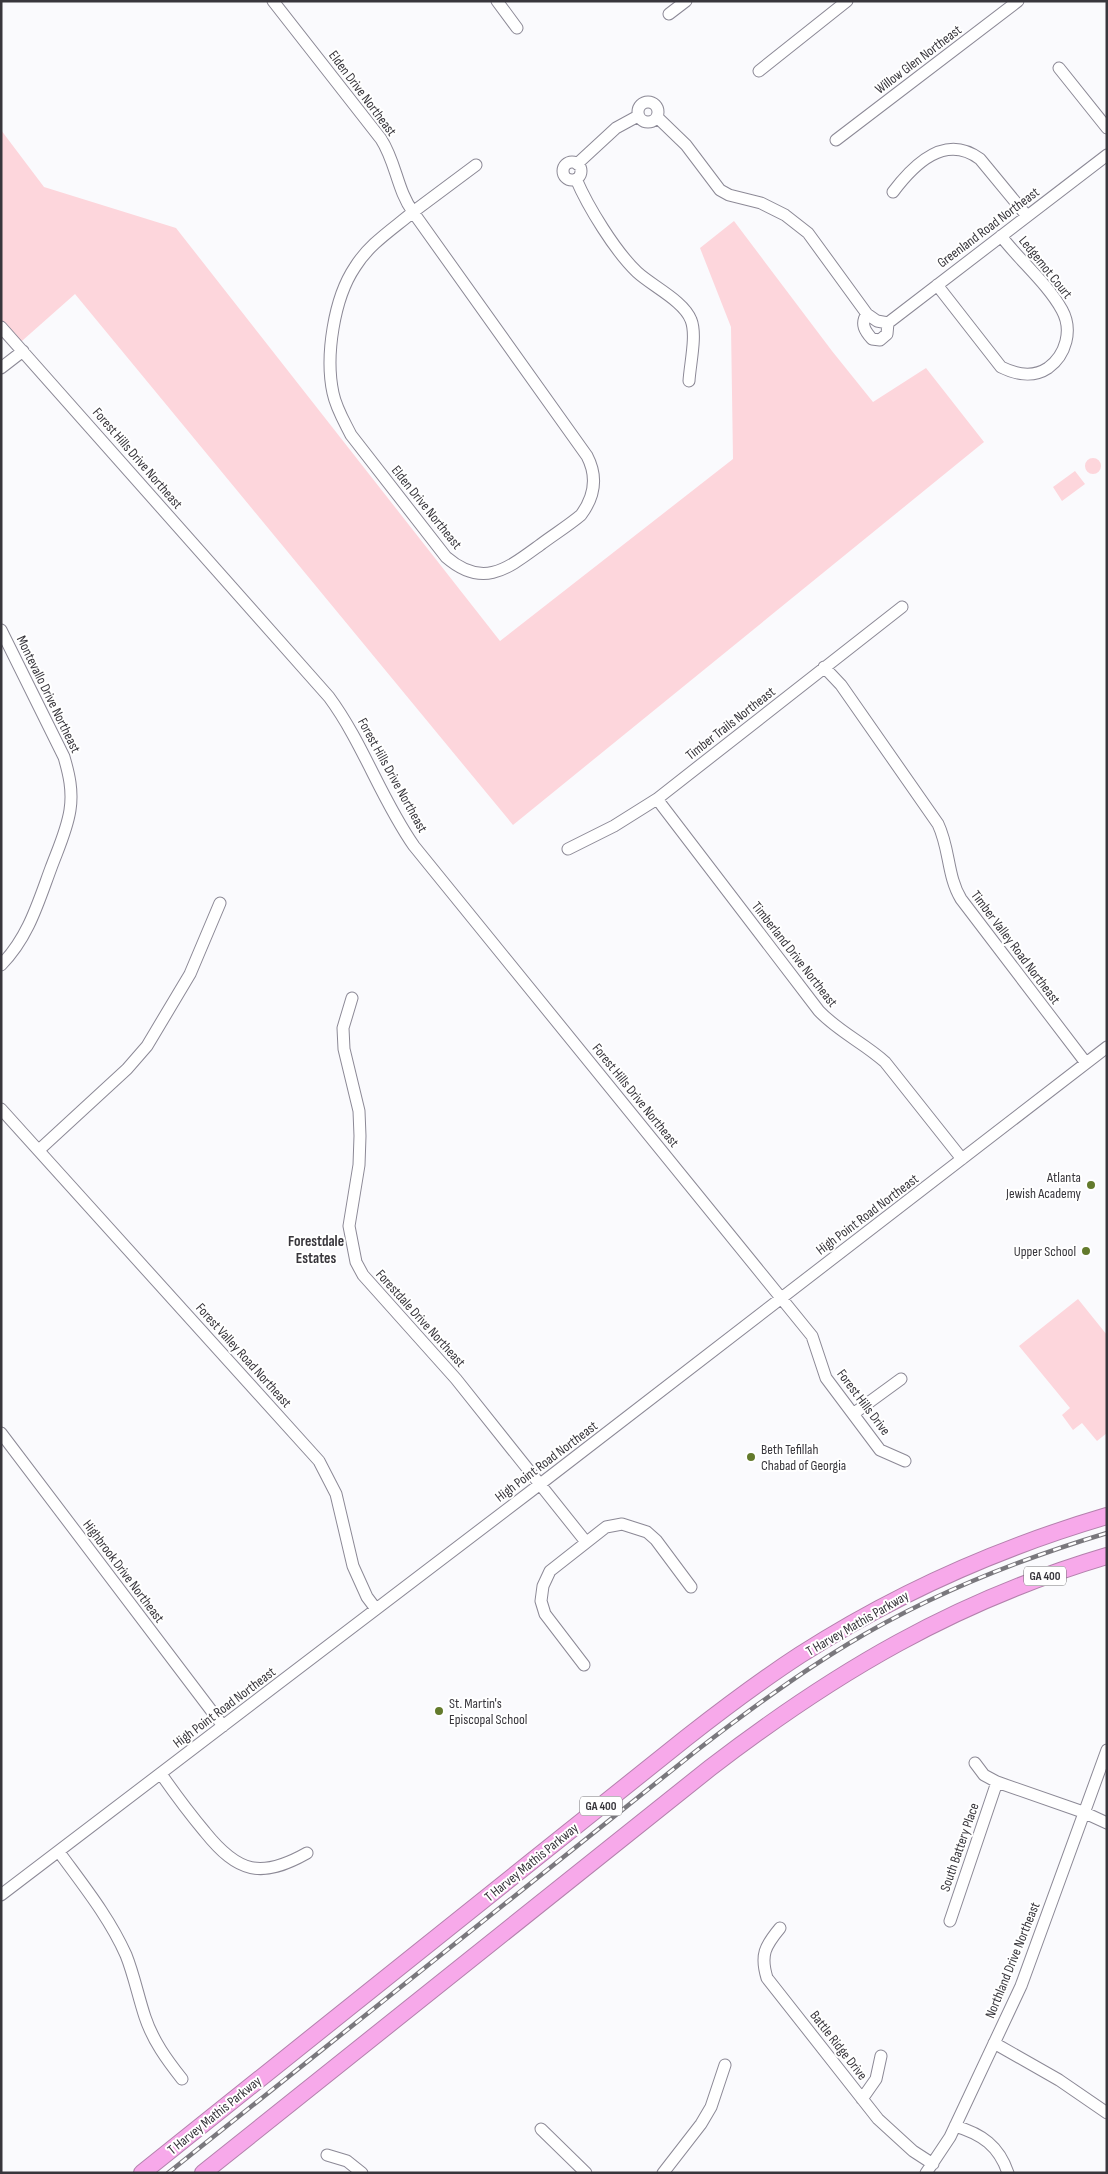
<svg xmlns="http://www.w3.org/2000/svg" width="1108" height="2174" viewBox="0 0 1108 2174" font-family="'Sofia Sans Condensed',sans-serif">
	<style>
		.green { fill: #fdd6dc }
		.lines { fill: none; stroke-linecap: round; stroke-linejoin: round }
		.minor-casing { stroke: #8c8996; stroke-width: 13 }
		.highway-casing { stroke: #b481ad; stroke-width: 18 }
		.minor { stroke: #fff; stroke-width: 11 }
		.highway { stroke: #f7a9ea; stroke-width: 16 }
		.rail-casing { stroke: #7a787d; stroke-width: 4.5 }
		.rail { stroke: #fff; stroke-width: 2.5; stroke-dasharray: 8; stroke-linecap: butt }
		.poi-dot { fill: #637a2c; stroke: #fff; stroke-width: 2 }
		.labels { text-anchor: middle; stroke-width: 4; stroke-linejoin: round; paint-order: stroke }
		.shield { fill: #fff; stroke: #747276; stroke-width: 1 }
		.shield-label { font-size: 12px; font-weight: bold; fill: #38363c }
		.street-label { font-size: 14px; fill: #38363c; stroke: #fff }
		.poi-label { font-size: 14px; fill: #38363c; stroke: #fff; text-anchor: end }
		.neighbourhood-label { font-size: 15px; font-weight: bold; fill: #38363c; stroke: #fff }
	</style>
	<rect width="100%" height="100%" fill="#fafafd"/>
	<!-- green -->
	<path class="green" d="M1,130L44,187L176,228L500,641L733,459L731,327L700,248L734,221L832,351L873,402L926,368L984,442L513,825L75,294L14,348L1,333Z
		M1085 466a8 8 0 1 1 16 0a8 8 0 1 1-16 0Z
		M1075,471L1085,484L1062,501L1053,487Z
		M1078,1299L1107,1335V1433L1097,1441L1082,1423L1073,1430L1062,1415L1070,1408L1019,1346Z"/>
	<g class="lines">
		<!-- minor casing -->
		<g class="minor-casing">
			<path id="minor" d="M273,1L381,139C396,162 397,190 413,212L476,165
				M497,1L517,28
				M669,14L686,1
				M1059,68L1107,128
				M759,71L847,1
				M638 112a10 10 0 1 1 20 0a10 10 0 1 1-20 0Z
				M657,117L686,145L720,190L729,195L761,203L785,215L808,233L867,314L877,321L888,323
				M836,140L1018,1
				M563 171a9 9 0 1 1 18 0a9 9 0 1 1-18 0Z
				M577,164L616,128L638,116
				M576,179C588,207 615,251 637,272C652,286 684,301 691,320C697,335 690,364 689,381
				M893,192C914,164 945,133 980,159L1027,216
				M413,212L587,456C598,477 595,496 581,515C568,526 553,535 540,545C507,569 483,589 446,557L351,435C344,421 336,408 333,393C325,356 334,298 355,267C369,244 393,229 413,212Z
				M937,285L1001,367C1015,374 1033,378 1048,368C1066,355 1073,330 1062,310C1047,283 1020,261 1001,236
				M867,314C860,324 865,331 872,339L880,340L887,334L888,323
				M888,323L1107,155
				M1,327L329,697C363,743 381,799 414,846L812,1336L826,1378L880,1450L905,1461
				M1,368L23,351
				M1,630L64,757C69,774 73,791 70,810C67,830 58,849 51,868C38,903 28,938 1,965
				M824,667L841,685L938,824C950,849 947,876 961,899L1086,1063
				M657,799L819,1011C839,1032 864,1043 885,1062L962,1159
				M568,849L614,826L657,799L902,607
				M352,998L343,1028L344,1049L359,1111L360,1136L359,1165L349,1226L356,1262L363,1275L456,1379L586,1542
				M1,1109L319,1461L336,1494L353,1566L367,1597L376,1609
				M39,1150L127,1069L147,1046L190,974L220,903
				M853,1414L901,1379
				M1,1433L223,1726
				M584,1665L545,1614L541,1601L543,1586L550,1571L606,1527L622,1524L647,1532L656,1540L691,1587
				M975,1763L984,1775L997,1782L1083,1812L1107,1823
				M161,1774C175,1794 189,1813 205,1832C238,1873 261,1879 307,1853
				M59,1852C83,1885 109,1917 126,1955C134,1975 138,1996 145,2017C153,2041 167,2060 182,2079
				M1,1895L539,1485L1107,1047
				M950,1921L997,1782
				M780,1928C765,1946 760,1955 767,1978L878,2119L913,2151L933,2164
				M994,2043L1059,2080L1107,2113
				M862,2099L876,2079L881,2056
				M955,2126C982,2134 999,2146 1008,2173
				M541,2129L586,2173
				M327,2155L347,2161L362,2173
				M663,2173L701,2124L711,2107L725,2065
				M926,2173L950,2137L1021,1986L1107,1750"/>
		</g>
		<!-- highway casing -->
		<g class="highway-casing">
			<path id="highway" d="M142,2173L686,1738C723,1709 760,1681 800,1655C895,1594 998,1548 1107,1516
				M203,2173L710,1768C835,1672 955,1601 1107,1556"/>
		</g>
		<!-- minor -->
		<use href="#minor" class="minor"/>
		<!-- highway -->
		<use href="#highway" class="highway"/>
		<!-- rail casing -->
		<g class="rail-casing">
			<path id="rail" d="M168,2173L696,1751C745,1713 795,1676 848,1644C929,1595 1017,1560 1107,1533"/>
		</g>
		<!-- rail -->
		<use href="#rail" class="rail"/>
	</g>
	<!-- markers -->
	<g class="poi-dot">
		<circle cx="1091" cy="1185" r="5"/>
		<circle cx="1086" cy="1251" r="5"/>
		<circle cx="751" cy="1457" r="5"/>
		<circle cx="439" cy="1711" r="5"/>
	</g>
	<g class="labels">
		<!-- shield labels -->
		<g class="shield">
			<rect x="1024" y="1566.5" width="42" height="19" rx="4"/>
			<rect x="580" y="1796.5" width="42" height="19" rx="4"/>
		</g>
		<g class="shield-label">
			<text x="1045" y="1580">GA 400</text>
			<text x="601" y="1810">GA 400</text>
		</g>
		<!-- street labels -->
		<g class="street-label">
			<text transform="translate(918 59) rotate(-37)" y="5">Willow Glen Northeast</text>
			<text transform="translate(363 93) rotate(53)" y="5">Elden Drive Northeast</text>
			<text transform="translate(988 227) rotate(-37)" y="5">Greenland Road Northeast</text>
			<text transform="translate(1046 267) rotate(51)" y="5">Ledgemot Court</text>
			<text transform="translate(138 458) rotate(49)" y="5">Forest Hills Drive Northeast</text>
			<text transform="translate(427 507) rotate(51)" y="5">Elden Drive Northeast</text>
			<text transform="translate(49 694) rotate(64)" y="5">Montevallo Drive Northeast</text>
			<text transform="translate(730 723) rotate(-38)" y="5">Timber Trails Northeast</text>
			<text transform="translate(393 775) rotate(61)" y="5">Forest Hills Drive Northeast</text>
			<text transform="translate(1016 947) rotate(53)" y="5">Timber Valley Road Northeast</text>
			<text transform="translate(795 954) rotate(52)" y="5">Timberland Drive Northeast</text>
			<text transform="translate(636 1095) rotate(51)" y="5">Forest Hills Drive Northeast</text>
			<text transform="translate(867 1214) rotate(-37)" y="5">High Point Road Northeast</text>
			<text transform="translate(421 1318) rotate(48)" y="5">Forestdale Drive Northeast</text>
			<text transform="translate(244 1355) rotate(48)" y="5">Forest Valley Road Northeast</text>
			<text transform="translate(864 1402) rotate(53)" y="5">Forest Hills Drive</text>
			<text transform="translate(546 1461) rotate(-37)" y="5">High Point Road Northeast</text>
			<text transform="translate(124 1571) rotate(53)" y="5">Highbrook Drive Northeast</text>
			<text transform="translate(857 1623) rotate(-30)" y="5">T Harvey Mathis Parkway</text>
			<text transform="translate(224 1707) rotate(-37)" y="5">High Point Road Northeast</text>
			<text transform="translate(959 1847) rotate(-71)" y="5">South Battery Place</text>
			<text transform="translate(531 1862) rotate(-39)" y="5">T Harvey Mathis Parkway</text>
			<text transform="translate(1012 1960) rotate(-68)" y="5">Northland Drive Northeast</text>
			<text transform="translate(839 2045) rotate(52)" y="5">Battle Ridge Drive</text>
			<text transform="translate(214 2115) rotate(-39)" y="5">T Harvey Mathis Parkway</text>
		</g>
		<!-- poi labels -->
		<g class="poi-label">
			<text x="1081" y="1182">Atlanta<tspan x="1081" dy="16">Jewish Academy</tspan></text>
			<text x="1076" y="1256">Upper School</text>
			<text x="761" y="1454" text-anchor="start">Beth Tefillah<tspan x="761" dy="16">Chabad of Georgia</tspan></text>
			<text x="449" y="1708" text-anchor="start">St. Martin's<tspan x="449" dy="16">Episcopal School</tspan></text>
		</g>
		<!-- neighbourhood labels -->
		<g class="neighbourhood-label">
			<text x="316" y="1246">Forestdale<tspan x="316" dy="17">Estates</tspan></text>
		</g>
	</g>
	<!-- border -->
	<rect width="1108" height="2174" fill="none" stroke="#38363c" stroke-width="5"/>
</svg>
